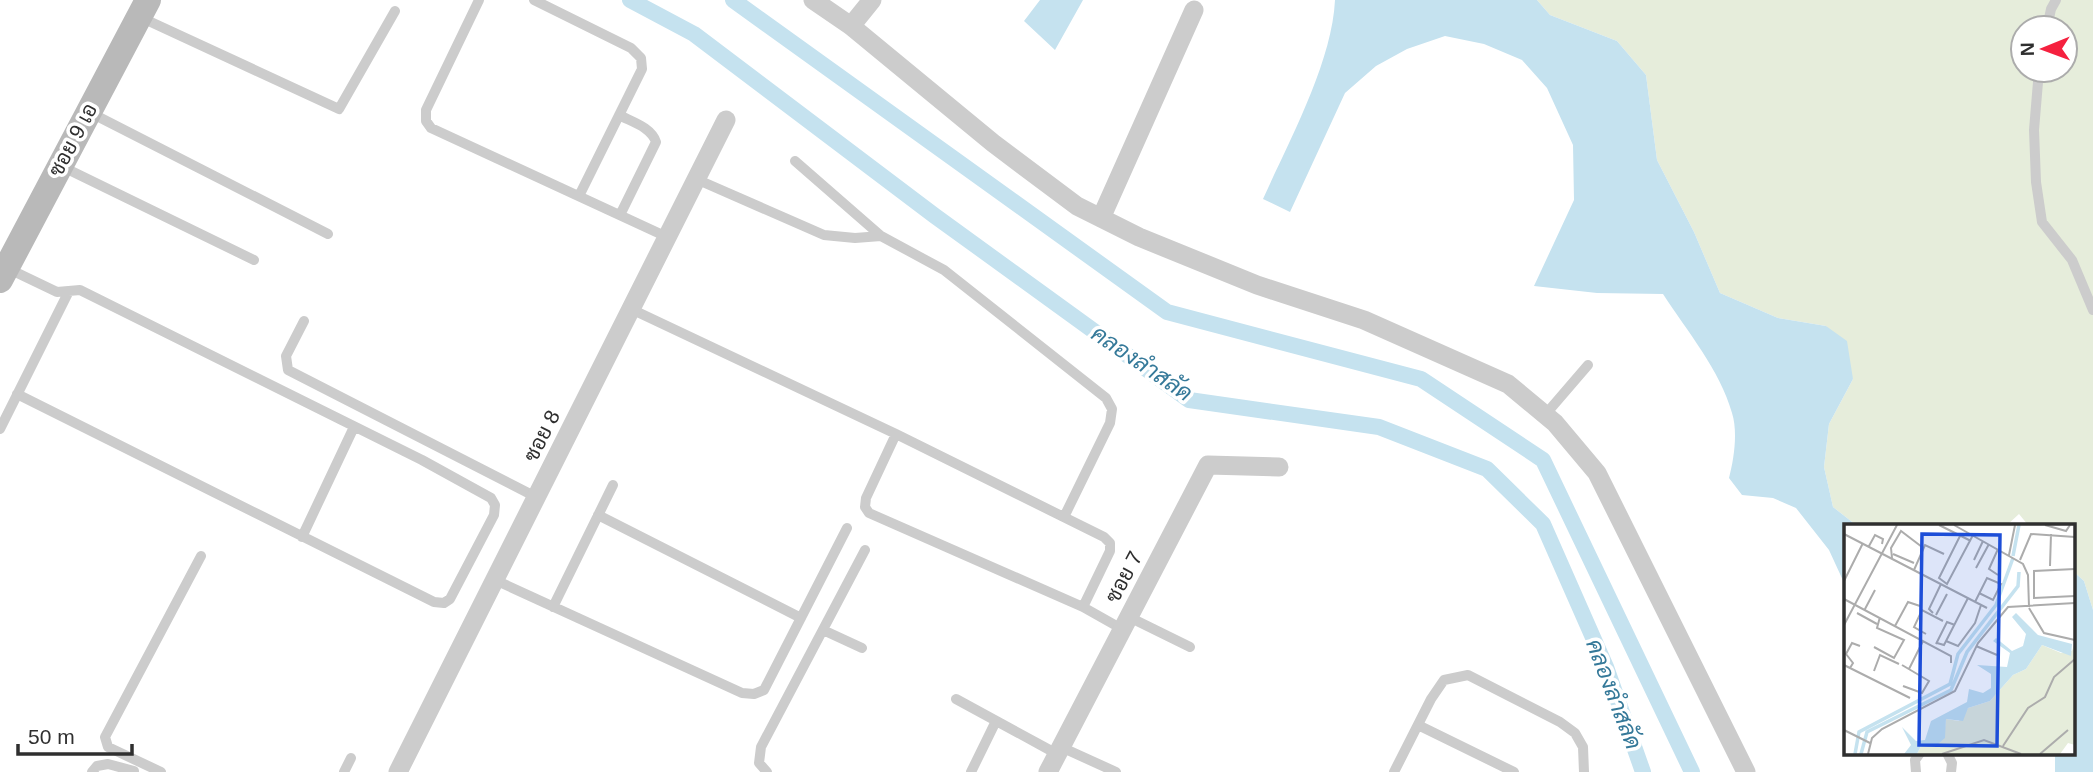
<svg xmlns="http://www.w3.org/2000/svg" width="2093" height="772" viewBox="0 0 2093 772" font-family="Helvetica,Sarabun,sans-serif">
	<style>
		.green { fill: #e6eddb; fill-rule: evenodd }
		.water { fill: #c5e2ef }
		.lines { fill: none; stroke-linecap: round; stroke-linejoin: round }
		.canal { stroke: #c5e2ef; stroke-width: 16 }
		.lane { stroke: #ccc; stroke-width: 10 }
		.street { stroke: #ccc; stroke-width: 19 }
		.secondary { stroke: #b9b9b9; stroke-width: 26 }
		.labels { text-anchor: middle; stroke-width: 7; stroke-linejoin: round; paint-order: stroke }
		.street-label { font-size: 21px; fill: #2f2f2f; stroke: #fff }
		.water-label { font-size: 23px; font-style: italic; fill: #357999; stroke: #fff }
		.inset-river { fill: none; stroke: #c5e2ef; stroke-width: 3.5 }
		.inset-road { fill: none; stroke: #acacac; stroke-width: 2 }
		.view { fill: #1d4ed8; fill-opacity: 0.15; stroke: #1d4ed8; stroke-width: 3.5 }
		.inset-edge { fill: none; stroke: #2f2f2f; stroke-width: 3.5 }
	</style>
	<rect width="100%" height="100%" fill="#fff"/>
	<!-- green -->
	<path class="green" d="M1537,0H2093V610L2084,581L2074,572V525H2028L2019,514L2007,525H1856L1833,507L1824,467L1829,424L1853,379L1826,326L1778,318L1720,293L1694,232L1657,160L1646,75L1617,41L1550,15ZM2023,28H2065V70H2023Z"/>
	<!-- water -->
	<path class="water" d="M1040,0H1083L1055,50L1024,21Z
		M1335,0H1537L1550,15L1617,41L1646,75L1657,160L1694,232L1720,293L1778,318L1826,326L1847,341L1853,379L1829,424L1824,467L1833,507L1856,525H1846V587L1829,550L1796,508L1773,498L1742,495L1729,478C1734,459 1738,432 1732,413C1720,370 1687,331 1663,294L1597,293L1534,286L1574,200L1573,145L1547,88L1522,60L1484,44L1445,36L1407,49L1376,66L1345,93L1290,212L1263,199C1289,141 1332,63 1335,0Z
		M2074,572L2084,581L2093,610V772H2055V753H2074Z"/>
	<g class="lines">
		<!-- canal -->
		<path class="canal" d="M630,0L694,34L935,216L1189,400L1379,427L1487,469L1543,524L1606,667L1643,772
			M733,0L1167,312L1421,379L1543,460L1692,772"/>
		<!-- lane -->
		<path class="lane" d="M479,0L426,110V121L431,128L667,237
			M534,0L631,48L641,58L642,69L579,196
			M140,17L339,109L395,11
			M2047,28L2051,9L2056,0
			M2039,70L2034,130L2036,182L2042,222L2072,260L2093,310
			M89,112L328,234
			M619,115C632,122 651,127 656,142L620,215
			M795,161L881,236
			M63,167L254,260
			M696,179L824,235L855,238L881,236L944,270L1106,398L1112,409L1110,423L1064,517
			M9,269L57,292L80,290L422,460L491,498L495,505L494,515L450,599L444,603L434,602L17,394
			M631,309L896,434L1104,537L1110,543V551L1083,607
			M304,321L286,356L288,370L536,497
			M1545,415L1588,365
			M0,429L69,291
			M896,434L866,498L865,507L869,513L1083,607L1122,629
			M598,515L801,618
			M302,537L354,427
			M495,580L742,693L754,694L764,690L847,528
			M553,607L613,485
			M1129,617L1190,647
			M823,630L862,648
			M956,699L1057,754
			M1418,725L1514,772
			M1061,747L1116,772
			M1947,753L1952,763L1951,772
			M92,772L97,766L108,764L134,771
			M161,772L108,747L105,737L201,556
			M344,772L351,758
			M767,772L759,763L761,747L865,550
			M971,772L996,721
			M1394,772L1431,699L1444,680L1468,675L1560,722L1575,733L1583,747L1584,772
			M1916,772L1915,760L1920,753"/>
		<!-- street -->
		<path class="street" d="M813,0L851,26L993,143L1077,206L1139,237L1257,285L1364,320L1508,384L1555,423L1597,473L1746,772
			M851,26L872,0
			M1101,218L1194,10
			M398,772L726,120
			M1048,772L1208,465L1279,467"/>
		<!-- secondary -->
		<path class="secondary" d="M0,280L148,0"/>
	</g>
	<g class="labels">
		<!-- street labels -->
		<g class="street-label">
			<text transform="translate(73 140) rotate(-62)" y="7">ซอย 9 เอ</text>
			<text transform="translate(542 436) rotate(-63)" y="7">ซอย 8</text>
			<text transform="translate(1124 577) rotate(-62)" y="7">ซอย 7</text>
		</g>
		<!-- water labels -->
		<g class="water-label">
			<text transform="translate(1142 363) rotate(34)" y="8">คลองลำสลัด</text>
			<text transform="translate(1614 694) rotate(69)" y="8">คลองลำสลัด</text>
		</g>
	</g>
	<!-- overview -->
	<g transform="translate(1844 524)">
		<rect width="231" height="231" fill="#fff"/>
		<path d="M231,118V221L224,219L216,230H73L77,222L100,214L102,195L115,197L124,184L146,177L169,151L182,145L198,121L217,129L228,127Z" fill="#e6eddb"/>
		<path d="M172,89L194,111L228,120L227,132L198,121L182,145L169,151L146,177L124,184L119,197L102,195L101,214L94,220L77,222L73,230H60L67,221L58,203L72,217L81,216L87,197L123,178L125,165L139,169L147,164V150L133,141L163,143L166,129L149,117L152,114L168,127L179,122L182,110L168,93Z" fill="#c5e2ef"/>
		<path class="inset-river" d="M169,32L175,1M11,230L15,208L106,160L114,130L152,81L169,34M17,230L23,208L107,166L123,128L174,62L175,48"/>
		<path class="inset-road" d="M95,1L127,17M110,1L179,40L184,51L185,83M201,1L222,7L226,1M0,10L143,84M116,12L95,54L103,60L129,11M25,22L31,11L39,15L38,20M154,25L145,45L154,51M49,30L70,39M165,31L171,1M48,34L47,24L57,7L78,23M130,36L139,17M176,36L187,10L231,13M206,42L207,10M132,44L145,20M231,45L190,47V74L231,72M70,46L81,21L100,30M0,57L19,19M0,75L107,132V139M131,78L143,54L157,60L149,76L135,69M185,84L200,109L231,116M21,85L31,66M13,89L33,100M89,89L85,85L97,60M92,91L103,70M0,101L53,1M51,102L64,78L76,82M82,110L70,103L78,86L99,97M102,117L114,122L131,99L137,81M93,119L100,121L124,74M92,120L103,98L111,101M132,122L153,131M30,123L50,134L60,116L33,104L36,93M0,141L66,174M58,141L85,157L78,169L59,162M6,144L9,139L2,130L8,119L16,122M65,145L79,117M30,147L36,131L55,140M0,206L26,219M159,222L184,184L201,173L210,153L231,135M24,230L28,214L38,205L111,167L134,119L164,83L231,79M98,230L140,216L177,230M196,230L224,206"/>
		<path class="view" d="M78,10L156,11L153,222L75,221Z"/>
		<rect width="231" height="231" class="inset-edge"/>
	</g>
	<!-- north arrow -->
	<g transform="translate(2044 49) rotate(269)"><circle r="33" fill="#ffffff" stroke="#acacac" stroke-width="2"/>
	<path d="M0-5L12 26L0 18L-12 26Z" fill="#f5213f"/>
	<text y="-10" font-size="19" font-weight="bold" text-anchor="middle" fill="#2f2f2f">N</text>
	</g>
	<!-- scale -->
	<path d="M18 744v10h114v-10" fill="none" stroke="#2f2f2f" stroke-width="3.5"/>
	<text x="28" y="744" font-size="21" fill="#2f2f2f" stroke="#ffffff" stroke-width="5" paint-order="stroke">50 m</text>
</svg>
